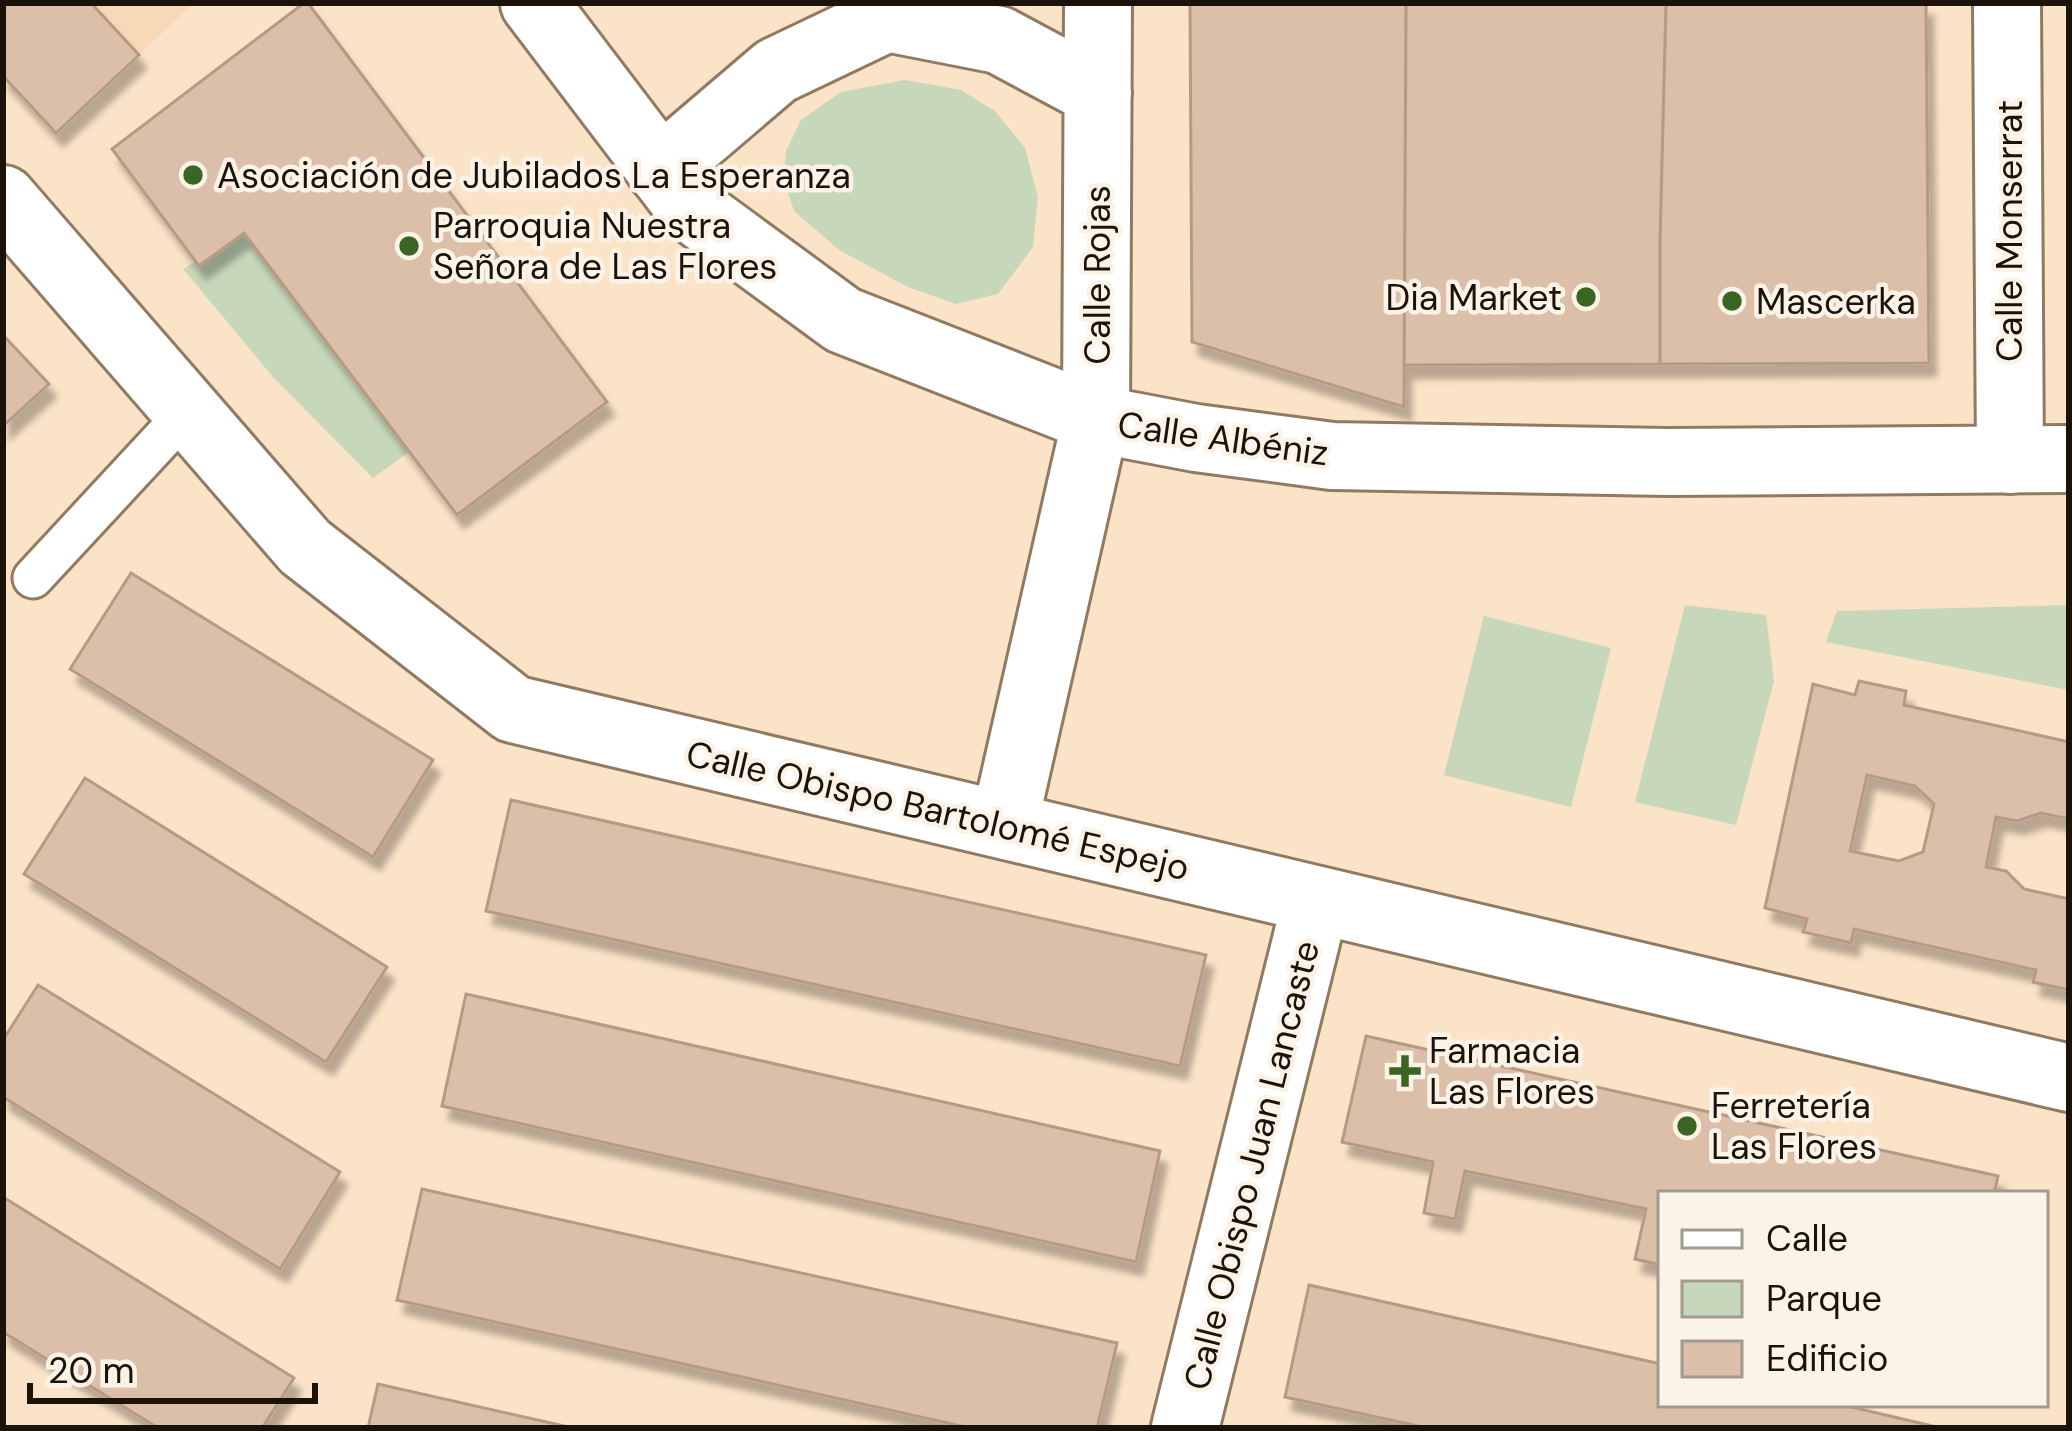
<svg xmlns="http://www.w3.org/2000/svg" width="2072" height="1431" viewBox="0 0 2072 1431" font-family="'DM Sans',sans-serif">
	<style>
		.built { fill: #f7d9b7 }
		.green { fill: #c6d7ba }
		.building { fill: #dcbfa9; stroke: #b79a85; stroke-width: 3; fill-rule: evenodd; filter: url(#shadow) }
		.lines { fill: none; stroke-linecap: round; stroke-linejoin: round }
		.service-casing { stroke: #907a61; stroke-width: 45 }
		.minor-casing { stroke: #907a61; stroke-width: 72 }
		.tertiary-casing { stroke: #907a61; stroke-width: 72 }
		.service { stroke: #fff; stroke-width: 39 }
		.minor { stroke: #fff; stroke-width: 66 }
		.tertiary { stroke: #fff; stroke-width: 66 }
		.poi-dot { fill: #3a6522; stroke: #fcf3e8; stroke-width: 4.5 }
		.labels { text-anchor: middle; stroke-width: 9; stroke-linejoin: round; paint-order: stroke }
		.poi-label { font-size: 36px; fill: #1b1209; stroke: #fcf3e8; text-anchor: start }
		.street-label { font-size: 36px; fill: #1b1209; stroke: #fcf3e8 }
	</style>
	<defs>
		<filter id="shadow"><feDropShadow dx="7" dy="13" stdDeviation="3" flood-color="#0004"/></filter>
	</defs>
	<rect width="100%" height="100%" fill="#fbe3c7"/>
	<!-- built -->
	<path class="built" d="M3,3H194L56,133Z"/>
	<!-- green -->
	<path class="green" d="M905,80L961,90L995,111L1025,148L1038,197L1033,247L998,294L956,304L908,287L839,250L794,211L784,180L786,151L801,120L841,92Z
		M244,233L409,452L373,478L273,377L183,269Z
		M1685,605L1766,615L1774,681L1736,825L1635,802Z
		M2069,605V690L1826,642L1837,611Z
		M1484,616L1611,648L1571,807L1444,775Z"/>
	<!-- building -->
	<path class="building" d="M3,3H91L139,55L56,133L3,76Z
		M304,3H308L607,402L457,515L244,233L199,266L112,149Z
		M1190,3H1406L1404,407L1192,342Z
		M1406,3H1666L1660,241V364L1404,365Z
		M1666,3H1926L1929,363L1660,364V241Z
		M3,335L49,384L3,426Z
		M131,573L433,760L373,857L70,669Z
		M1859,681L1906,691L1904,705L2069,742V819L2041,813L2017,821L1996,817L1986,867L2006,871L2024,889L2069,899V990L2033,982L2036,970L1854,929L1851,943L1803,932L1807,919L1765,908L1813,684L1855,695ZM1867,775L1915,786L1934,804L1923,852L1899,861L1850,851Z
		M85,778L387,967L326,1062L24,874Z
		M511,800L1206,955L1180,1066L486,911Z
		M38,985L340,1172L280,1269L3,1097V1040Z
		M466,994L1160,1151L1136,1262L442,1106Z
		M1366,1036L1998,1176L1994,1194H1661V1265L1635,1259L1646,1209L1465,1171L1455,1219L1424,1213L1433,1162L1342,1142Z
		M422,1189L1117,1343L1097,1428H970L397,1300Z
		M3,1197L294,1378L262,1428H158L3,1332Z
		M1309,1285L1661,1364V1404H1839L1941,1428H1427L1285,1397Z
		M378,1384L564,1426L572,1428H368Z"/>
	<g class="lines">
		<!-- service casing -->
		<g class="service-casing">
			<path id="service" d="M33,578L187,412"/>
		</g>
		<!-- minor casing -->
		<g class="minor-casing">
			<path id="minor" d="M2007,3L2010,460
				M660,170L776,71L887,18L999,40L1098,93
				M3,199L305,547L513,709L2069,1078
				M1004,825L1096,419L1098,3
				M1185,1428L1316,901"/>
		</g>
		<!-- tertiary casing -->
		<g class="tertiary-casing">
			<path id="tertiary" d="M534,3L689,207L843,320L1096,419L1196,438L1332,456L1668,462L2069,459"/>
		</g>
		<!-- service -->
		<use href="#service" class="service"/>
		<!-- minor -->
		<use href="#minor" class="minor"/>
		<!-- tertiary -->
		<use href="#tertiary" class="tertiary"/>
	</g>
	<!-- markers -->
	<g class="poi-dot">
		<circle cx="193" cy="175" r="12"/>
		<circle cx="409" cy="246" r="12"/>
		<circle cx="1586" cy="297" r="12"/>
		<circle cx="1732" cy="301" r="12"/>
		<path d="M1399 1053h12v12h12v12h-12v12h-12v-12h-12v-12h12z"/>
		<circle cx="1687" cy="1126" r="12"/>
	</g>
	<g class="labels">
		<!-- poi labels -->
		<g class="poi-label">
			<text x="217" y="188">Asociación de Jubilados La Esperanza</text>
			<text x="433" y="238">Parroquia Nuestra<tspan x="433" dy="41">Señora de Las Flores</tspan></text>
			<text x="1562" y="310" text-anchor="end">Dia Market</text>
			<text x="1756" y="314">Mascerka</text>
			<text x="1429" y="1063">Farmacia<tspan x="1429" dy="41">Las Flores</tspan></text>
			<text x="1711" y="1118">Ferretería<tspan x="1711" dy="41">Las Flores</tspan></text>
		</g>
		<!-- street labels -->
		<g class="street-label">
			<text transform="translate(2009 231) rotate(-90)" y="13">Calle Monserrat</text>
			<text transform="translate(1097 275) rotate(-90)" y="13">Calle Rojas</text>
			<text transform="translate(1223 438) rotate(8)" y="13">Calle Albéniz</text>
			<text transform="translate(938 810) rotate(13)" y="13">Calle Obispo Bartolomé Espejo</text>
			<text transform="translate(1251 1165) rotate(-76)" y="13">Calle Obispo Juan Lancaste</text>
		</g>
	</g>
	<!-- border -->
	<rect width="2072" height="1431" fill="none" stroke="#1b1209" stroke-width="12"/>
	<!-- legend -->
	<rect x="1658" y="1191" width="390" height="216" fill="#fcf3e8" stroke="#a2998f" stroke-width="3"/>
	<rect x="1682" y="1230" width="60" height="18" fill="#ffffff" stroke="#a2998f" stroke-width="3"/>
	<text x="1766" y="1251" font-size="36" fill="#1b1209">Calle</text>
	<rect x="1682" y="1281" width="60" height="36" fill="#c6d7ba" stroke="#a2998f" stroke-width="3"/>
	<text x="1766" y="1311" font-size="36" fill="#1b1209">Parque</text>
	<rect x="1682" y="1341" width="60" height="36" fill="#dcbfa9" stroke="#a2998f" stroke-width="3"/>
	<text x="1766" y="1371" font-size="36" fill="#1b1209">Edificio</text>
	<!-- scale -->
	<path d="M30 1383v18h285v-18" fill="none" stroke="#1b1209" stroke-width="6"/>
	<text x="48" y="1383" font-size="36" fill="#1b1209" stroke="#fcf3e8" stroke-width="9" paint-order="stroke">20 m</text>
</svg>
